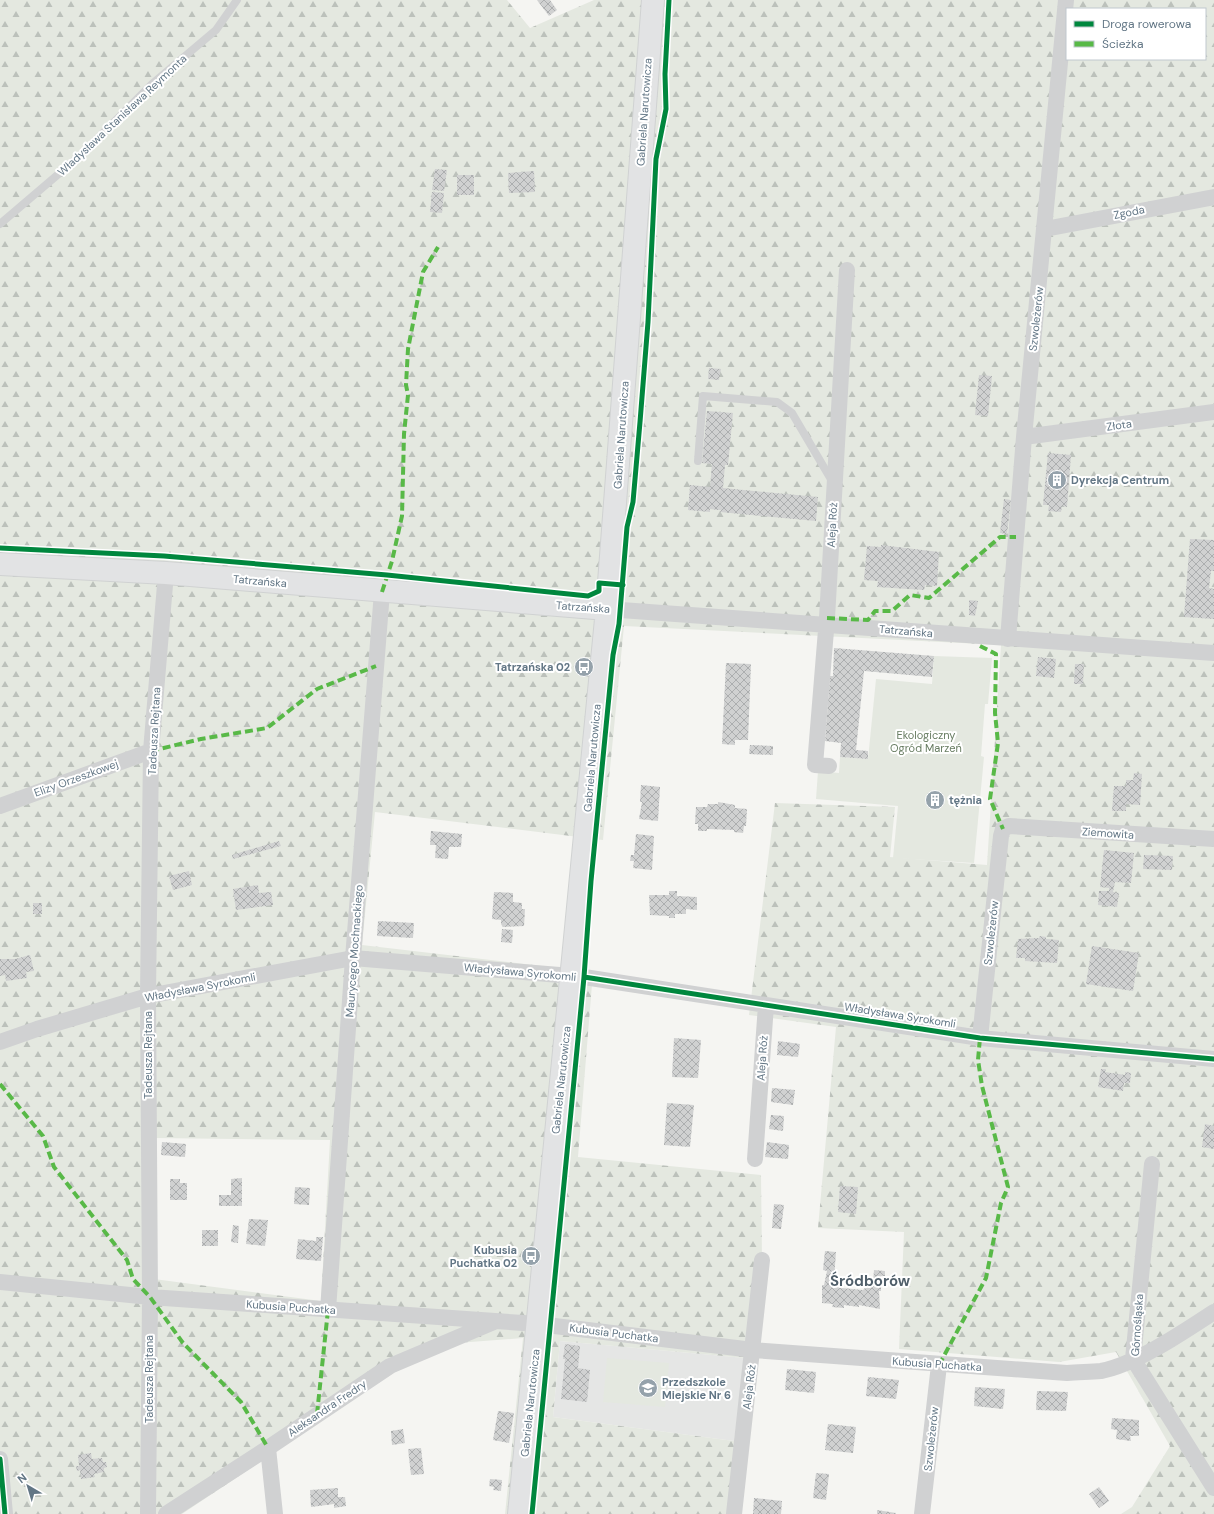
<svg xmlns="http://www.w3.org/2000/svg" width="1214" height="1514" viewBox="0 0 1214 1514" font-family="'DM Sans',sans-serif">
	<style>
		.built { fill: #e5e6e5 }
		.green { fill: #e4e8e0 }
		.forest { fill: url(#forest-firs); fill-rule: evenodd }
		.building { fill: url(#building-cross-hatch) }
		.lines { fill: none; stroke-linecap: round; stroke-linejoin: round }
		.secondary-casing { stroke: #d0d2d2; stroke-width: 24 }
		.lane { stroke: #d0d1d2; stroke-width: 8 }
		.street { stroke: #d0d1d2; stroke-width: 16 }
		.secondary { stroke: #e2e3e4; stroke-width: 22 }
		.quiet { stroke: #58b947; stroke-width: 4; stroke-dasharray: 8 4; stroke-linecap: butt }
		.cycleway-casing { stroke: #fff; stroke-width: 8 }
		.cycleway { stroke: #00873e; stroke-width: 5 }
		.labels { text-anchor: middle; stroke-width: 4; stroke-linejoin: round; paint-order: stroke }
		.street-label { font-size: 11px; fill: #627685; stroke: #fff }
		.poi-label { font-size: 11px; font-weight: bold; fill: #627685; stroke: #fff; text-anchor: start }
		.park-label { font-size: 11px; fill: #677c61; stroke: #fff }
		.district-label { font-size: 15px; font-weight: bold; fill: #505f6a; stroke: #fff }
	</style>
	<defs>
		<pattern id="forest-firs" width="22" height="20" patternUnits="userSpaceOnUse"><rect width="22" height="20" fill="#e4e8e0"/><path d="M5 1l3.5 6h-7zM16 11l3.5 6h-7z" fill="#bcc1bb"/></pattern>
		<pattern id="building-cross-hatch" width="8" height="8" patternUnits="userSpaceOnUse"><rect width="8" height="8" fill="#d0d1d1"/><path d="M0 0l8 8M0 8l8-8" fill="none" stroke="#acaeaf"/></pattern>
	</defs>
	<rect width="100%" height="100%" fill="#f5f5f2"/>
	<!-- built -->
	<path class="built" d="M560,1341L745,1358L734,1441L553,1417Z"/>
	<!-- green -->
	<path class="green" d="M934,656L992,658L988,704H985L981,756L984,757L974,863L893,858L898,806L816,799L818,771L839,773L840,757L868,759L876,679L932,684Z
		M607,1358L669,1363L665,1407L603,1402Z"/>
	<!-- forest -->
	<path class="forest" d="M0,0H507L530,28L594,0H1214V1514H1121L1132,1507L1170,1446L1116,1352L1059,1362L899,1349L904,1232L818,1228L836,1027L749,1015L775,803L895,807L890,857L987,865L1001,645L624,626L603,840L375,812L362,945L593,972L578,1157L761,1175L762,1260L741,1514H505L523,1338L457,1343L393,1373L182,1514H0ZM1067,9H1205V59H1067ZM154,1138L330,1140L321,1301L154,1279ZM560,1341L745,1358L734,1441L553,1417Z"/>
	<!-- building -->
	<path class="building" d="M537,0H550L557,10L549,16Z
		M435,169L447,170L444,191L432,190Z
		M534,171L535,192L509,193L508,173Z
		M457,175H474V195H457Z
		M432,192L444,193L442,213L430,212Z
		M709,368L721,369L719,380L708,379Z
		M979,375L992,376L988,416L975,415Z
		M707,411L733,413L728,465H725L723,488L818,497L816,521L720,512L721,510H718L710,509V512L688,510L690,485L710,487L712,464L702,463Z
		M1048,453L1071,455L1067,507L1062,506L1061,512L1048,511L1049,505H1043Z
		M1004,499L1011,500L1007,534L1000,533Z
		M1190,539L1214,540V571H1211L1209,588L1214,589V619L1184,617Z
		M881,545L939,552L937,586L925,585L924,590L877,587L878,581L864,580L867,546L881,547Z
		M969,600L978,601L975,616L969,615Z
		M834,648L934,656L932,677L864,671L856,750L868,751V759L840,757L841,743L825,741L830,676H833Z
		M1038,657L1056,659L1054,678L1036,676Z
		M726,663L751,664L748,740H735V745L722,744Z
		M1075,664H1084L1083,684H1074Z
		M750,745L773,746V755L749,754Z
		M1134,773L1142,774L1140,805L1126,804V811H1112L1114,786H1126V780H1133Z
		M641,785L660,787L658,821L639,819L642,802H640Z
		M935,794L940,797L942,802L938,807H932L928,802L930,797Z
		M718,802L735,805V808L747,809L746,826H744L743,833L734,832V830L707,829V831H698V824H695L696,807H707L708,804H718Z
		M431,831L462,834L461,847H449L448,859L435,858L436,845H430Z
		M636,834L654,836L652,870L633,868L634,861H630L631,855H634Z
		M279,841L281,846L233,859L232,855Z
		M1104,850L1134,853L1131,883L1115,882L1113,892L1119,893L1117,907L1098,905L1099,891H1109V888L1100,887Z
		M1144,855L1173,856L1172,870L1143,869Z
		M189,871L192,885L173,890L169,876Z
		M258,885L259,893L271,892L273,905L236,910L233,889Z
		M669,891H677V896L697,897V910L686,909V914H675V918H669V916L650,915L649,895H669Z
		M494,892L513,893V902L522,903V909H525L524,926L503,927L501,924V920L492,919Z
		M33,903H42V914H33Z
		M378,921L414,923L413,938L377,936Z
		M502,929L513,930L512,943L501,942Z
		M1040,936L1046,937V939L1059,940L1057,963L1025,961V958H1016L1018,939L1039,938Z
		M1092,946L1139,953L1133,991L1086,984Z
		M30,955L34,971L26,972L27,978L6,981L5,975L0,976V959H15Z
		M674,1038L701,1040L698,1078L672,1077Z
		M778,1041L800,1044L798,1057L777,1055Z
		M1101,1069H1106L1105,1072L1125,1075V1072L1131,1073L1130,1083H1124L1123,1091L1098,1087Z
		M772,1088L795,1090L793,1105L771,1102Z
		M667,1103L694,1105L690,1147L664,1145Z
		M771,1115L784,1116L783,1131L769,1129Z
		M1205,1124L1214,1126V1149L1202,1147Z
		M162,1142L186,1144L185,1157L161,1155Z
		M767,1142L789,1145L788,1159L765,1157Z
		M242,1178V1206H219V1195H231V1179Z
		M170,1179H180V1183H187V1200H170Z
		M840,1186L858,1187L856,1214L838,1212Z
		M295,1187L310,1188L309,1205L294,1204Z
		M774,1204L784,1205L781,1229L772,1228Z
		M249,1219L268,1220L265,1246L246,1244Z
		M233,1225L239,1226L238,1243L231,1242Z
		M202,1230H218V1246H202Z
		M316,1237H323L321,1261L296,1259L298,1239L316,1241Z
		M825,1251L836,1252L834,1279H841V1286L842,1288L863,1290L865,1288L866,1282H873L874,1270L885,1271V1276H881V1291H879L880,1309L859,1305V1307L844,1305V1308L832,1307L833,1304L822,1303V1285H824L827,1271L823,1270Z
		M565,1344L580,1346L578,1368L590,1370L587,1402L561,1399L565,1359H563Z
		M787,1369L816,1372L814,1393L785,1390Z
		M868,1377L899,1380L896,1399L866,1396Z
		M975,1387L1005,1389L1003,1409L974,1406Z
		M1037,1391L1068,1392L1066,1411L1036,1410Z
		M498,1411L514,1413L509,1443L493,1440Z
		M1112,1418L1139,1420V1436H1130L1131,1441L1116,1439L1117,1430L1111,1429Z
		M828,1424L856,1427L853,1453L825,1450Z
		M403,1429L405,1443L392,1445L391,1431Z
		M421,1448L424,1474L411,1475L408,1449Z
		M91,1453L92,1459L102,1458L103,1462H106L107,1467L104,1468V1472L94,1474L95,1477L81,1479L80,1470L77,1471L76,1466H79L78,1455Z
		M816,1473L829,1474L826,1500L813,1498Z
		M490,1479L502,1480L501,1491L493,1490L494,1487L489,1486Z
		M1099,1487L1109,1501L1099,1508L1089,1494Z
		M338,1488V1497H345L346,1506L334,1508V1504L311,1507L310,1490Z
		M754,1498L782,1501L781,1514H753Z
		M877,1510L896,1513V1514H877Z"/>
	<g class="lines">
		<!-- secondary casing -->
		<g class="secondary-casing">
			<path id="secondary" d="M0,564L166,573L607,609
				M519,1514L607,609L653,0"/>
		</g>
		<!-- lane -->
		<path class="lane" d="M0,224L82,154L152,84L216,30L237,0
			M698,461L703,396L777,402L792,413L832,481"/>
		<!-- street -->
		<path class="street" d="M1045,229L1214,197
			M1024,437L1214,412
			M607,609L1214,653
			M1008,639L1024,437L1066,0
			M829,766L815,765L827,618L847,270
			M0,806L151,751
			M980,1038L1001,836L1003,829L1009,826L1214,839
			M0,1042L37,1029L148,996L353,958L584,977L980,1038L1214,1059
			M755,1159L766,1005
			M1152,1164L1133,1359L1214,1488
			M0,1282L150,1297L538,1324L753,1350L1067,1373C1079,1372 1090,1372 1101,1371C1135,1365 1185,1331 1214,1312
			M328,1310L353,958L382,592
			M268,1448L275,1514
			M0,1459L5,1514
			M148,1514L150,1297L148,996L151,751L166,573
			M166,1514L268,1448L390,1366L494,1322
			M734,1514L762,1260
			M922,1514L939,1365"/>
		<!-- secondary -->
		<use href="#secondary" class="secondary"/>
		<!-- quiet -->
		<path class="quiet" d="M382,592L392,561L402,516L404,434L408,395L406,385L408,349L423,272L438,247
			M827,618L868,620L875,611H892L910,595L929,598L1000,537H1016
			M980,646L996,654L995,713L998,743L990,799L1003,829
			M151,751L201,739L267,728L317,689L376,666
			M0,1084L43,1136L54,1167L127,1260L133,1279L150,1297L183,1343L241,1402L268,1448
			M939,1365L986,1278L1001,1203L1008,1187L982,1086L978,1060L980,1038
			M317,1414L328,1310"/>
		<!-- cycleway casing -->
		<g class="cycleway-casing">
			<path id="cycleway" d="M0,548L164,556L387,575L588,596L599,591V583L623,585
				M584,977L980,1038L1214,1059
				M0,1459L5,1514
				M532,1514L584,977L591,881L613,655L619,624L627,527L633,502L640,422L648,322L656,159L666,109L665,74L669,0"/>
		</g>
		<!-- cycleway -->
		<use href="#cycleway" class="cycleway"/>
	</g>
	<!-- icons -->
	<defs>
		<g id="building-disc" transform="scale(1)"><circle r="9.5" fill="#95a2ab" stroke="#fff"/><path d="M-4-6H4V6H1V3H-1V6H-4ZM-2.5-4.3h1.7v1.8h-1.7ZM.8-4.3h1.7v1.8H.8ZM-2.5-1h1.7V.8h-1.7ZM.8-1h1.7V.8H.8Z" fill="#fff"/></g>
		<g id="bus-disc" transform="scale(1)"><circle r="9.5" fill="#95a2ab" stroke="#fff"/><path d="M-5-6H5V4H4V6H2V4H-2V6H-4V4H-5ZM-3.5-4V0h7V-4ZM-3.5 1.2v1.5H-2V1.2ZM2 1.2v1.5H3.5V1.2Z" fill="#fff"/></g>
		<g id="school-disc" transform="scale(1)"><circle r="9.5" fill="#95a2ab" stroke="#fff"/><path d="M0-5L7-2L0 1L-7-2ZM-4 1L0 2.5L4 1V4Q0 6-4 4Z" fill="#fff"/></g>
	</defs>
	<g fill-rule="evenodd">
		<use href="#building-disc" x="1057" y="480"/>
		<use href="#bus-disc" x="584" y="667"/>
		<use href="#building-disc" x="935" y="800"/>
		<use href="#bus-disc" x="531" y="1256"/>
		<use href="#school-disc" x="648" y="1388"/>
	</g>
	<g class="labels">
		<!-- street labels -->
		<g class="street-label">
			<text transform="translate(644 112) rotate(-86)" y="4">Gabriela Narutowicza</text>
			<text transform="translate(122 115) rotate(-43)" y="4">Władysława Stanisława Reymonta</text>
			<text transform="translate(1129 212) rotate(-11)" y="4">Zgoda</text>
			<text transform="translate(1036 319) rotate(-84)" y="4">Szwoleżerów</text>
			<text transform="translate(1119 425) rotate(-8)" y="4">Złota</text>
			<text transform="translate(621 435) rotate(-86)" y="4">Gabriela Narutowicza</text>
			<text transform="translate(832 525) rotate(-87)" y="4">Aleja Róż</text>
			<text transform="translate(260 581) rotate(5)" y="4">Tatrzańska</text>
			<text transform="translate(583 607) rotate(4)" y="4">Tatrzańska</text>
			<text transform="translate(906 631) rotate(5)" y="4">Tatrzańska</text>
			<text transform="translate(154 731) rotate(-87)" y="4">Tadeusza Rejtana</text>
			<text transform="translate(592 758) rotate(-85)" y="4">Gabriela Narutowicza</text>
			<text transform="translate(76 778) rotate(-20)" y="4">Elizy Orzeszkowej</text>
			<text transform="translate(1108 833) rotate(4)" y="4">Ziemowita</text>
			<text transform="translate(991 933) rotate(-84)" y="4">Szwoleżerów</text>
			<text transform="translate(354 951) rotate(-86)" y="4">Maurycego Mochnackiego</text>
			<text transform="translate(520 972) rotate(5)" y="4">Władysława Syrokomli</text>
			<text transform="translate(200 987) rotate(-11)" y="4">Władysława Syrokomli</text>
			<text transform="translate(900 1015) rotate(9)" y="4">Władysława Syrokomli</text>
			<text transform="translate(148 1055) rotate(-90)" y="4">Tadeusza Rejtana</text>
			<text transform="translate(762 1058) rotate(-86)" y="4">Aleja Róż</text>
			<text transform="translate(561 1080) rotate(-84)" y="4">Gabriela Narutowicza</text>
			<text transform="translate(291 1307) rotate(4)" y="4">Kubusia Puchatka</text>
			<text transform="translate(1137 1325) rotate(-86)" y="4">Górnośląska</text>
			<text transform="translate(614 1333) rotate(7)" y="4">Kubusia Puchatka</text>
			<text transform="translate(937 1364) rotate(4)" y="4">Kubusia Puchatka</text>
			<text transform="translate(149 1379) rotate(-90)" y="4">Tadeusza Rejtana</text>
			<text transform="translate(749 1387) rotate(-83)" y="4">Aleja Róż</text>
			<text transform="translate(530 1403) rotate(-84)" y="4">Gabriela Narutowicza</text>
			<text transform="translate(327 1408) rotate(-34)" y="4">Aleksandra Fredry</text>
			<text transform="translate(931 1439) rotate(-84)" y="4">Szwoleżerów</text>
		</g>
		<!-- poi labels -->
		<g class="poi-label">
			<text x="1071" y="484">Dyrekcja Centrum</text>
			<text x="570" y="671" text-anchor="end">Tatrzańska 02</text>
			<text x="949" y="804">tężnia</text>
			<text x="517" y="1254" text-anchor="end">Kubusia<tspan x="517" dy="13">Puchatka 02</tspan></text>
			<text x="662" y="1386">Przedszkole<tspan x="662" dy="13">Miejskie Nr 6</tspan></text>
		</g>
		<!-- park labels -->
		<g class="park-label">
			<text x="926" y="739">Ekologiczny<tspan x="926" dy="13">Ogród Marzeń</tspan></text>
		</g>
		<!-- district labels -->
		<g class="district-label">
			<text x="870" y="1286">Śródborów</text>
		</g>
	</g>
	<!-- legend -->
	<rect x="1066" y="8" width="140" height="52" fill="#ffffff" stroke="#c0c8ce"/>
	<rect x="1074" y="21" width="20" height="6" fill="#00873e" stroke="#c0c8ce"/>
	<text x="1102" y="28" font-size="12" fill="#627685">Droga rowerowa</text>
	<rect x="1074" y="41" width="20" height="6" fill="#58b947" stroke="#c0c8ce"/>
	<text x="1102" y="48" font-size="12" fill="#627685">Ścieżka</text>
	<!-- north arrow -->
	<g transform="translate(28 1486) rotate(322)" stroke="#ffffff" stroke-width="3" paint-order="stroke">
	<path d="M0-3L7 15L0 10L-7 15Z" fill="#627685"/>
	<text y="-6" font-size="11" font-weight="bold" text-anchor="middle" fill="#627685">N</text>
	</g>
</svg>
